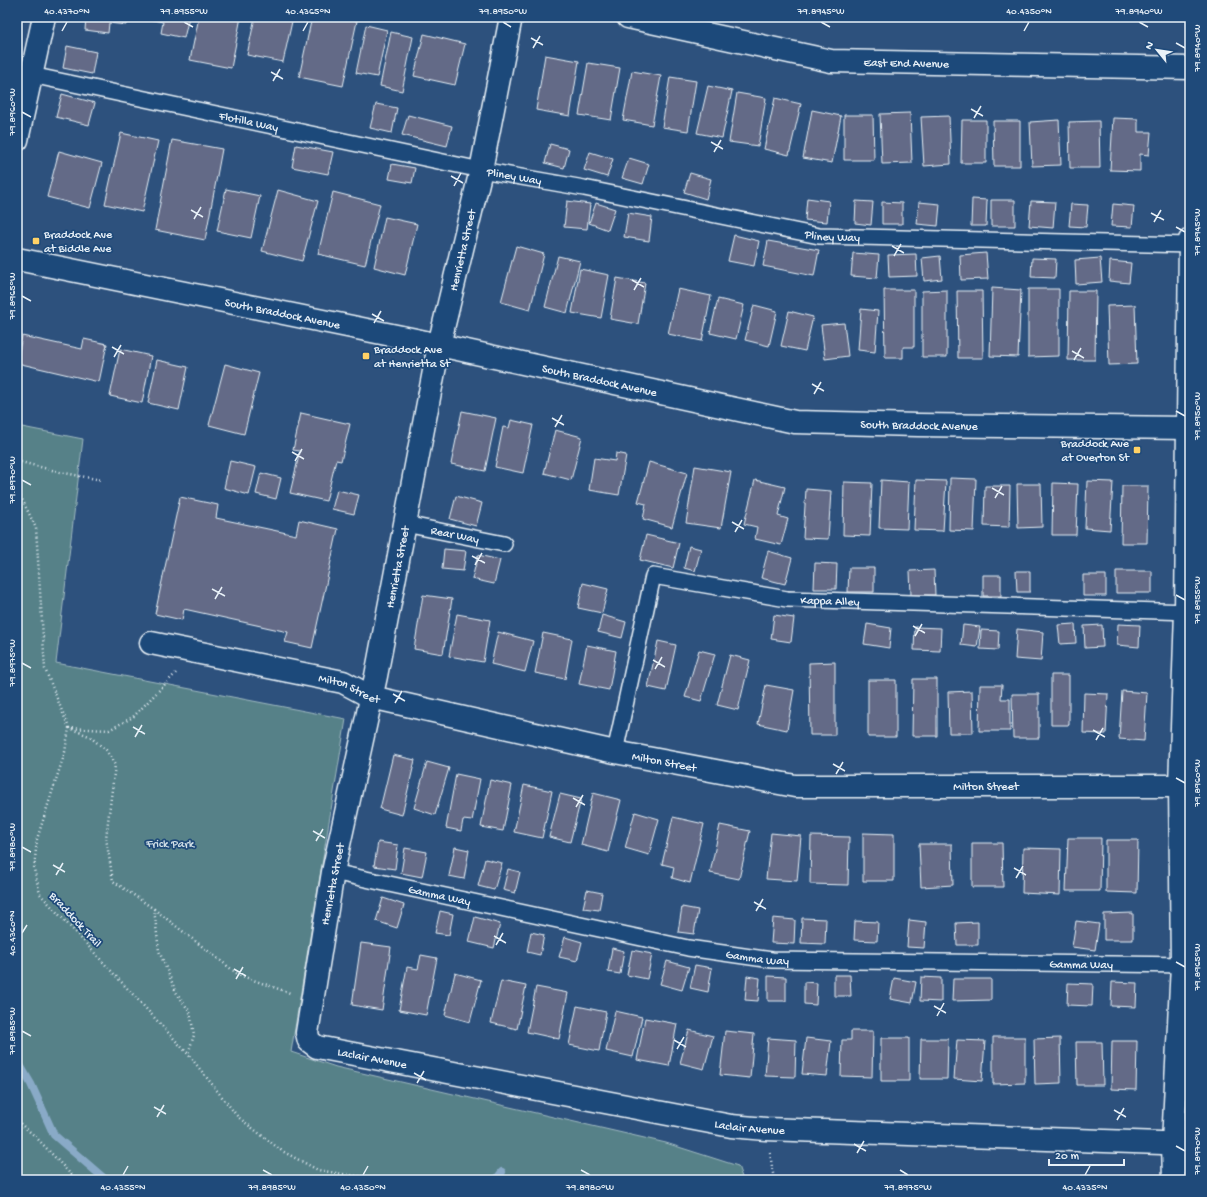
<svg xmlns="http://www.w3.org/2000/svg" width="1207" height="1197" viewBox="0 0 1207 1197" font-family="'Gochi Hand',sans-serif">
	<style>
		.green { fill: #568188; stroke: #9fb9c0 }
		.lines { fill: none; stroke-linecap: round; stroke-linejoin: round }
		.stream { stroke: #89aac7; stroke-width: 8 }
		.building { fill: #636b87; stroke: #e8f1f8 }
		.lane-casing { stroke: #e8f1f8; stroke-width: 18 }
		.street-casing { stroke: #e8f1f8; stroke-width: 25 }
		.primary-casing { stroke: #e8f1f8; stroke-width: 25 }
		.path { stroke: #e8f1f8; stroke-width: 2.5; stroke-dasharray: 1 3; stroke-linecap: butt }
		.lane { stroke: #1f4a7a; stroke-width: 15 }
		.street { stroke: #1f4a7a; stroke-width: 22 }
		.primary { stroke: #1f4a7a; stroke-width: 22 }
		.ticks { fill: none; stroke: #e8f1f8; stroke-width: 1.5 }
		.poi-dot { fill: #ffd166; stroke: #1f4a7a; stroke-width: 1.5 }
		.labels { text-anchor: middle; stroke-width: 3.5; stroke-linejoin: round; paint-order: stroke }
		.street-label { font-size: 12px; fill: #e8f1f8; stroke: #1f4a7a }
		.poi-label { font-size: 12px; fill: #e8f1f8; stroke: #1f4a7a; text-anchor: start }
		.park-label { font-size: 12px; fill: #d2e0e7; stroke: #1f4a7a }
		.neatline { fill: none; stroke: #e8f1f8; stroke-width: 1.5 }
		.ticks-label { font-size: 10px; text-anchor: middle; fill: #e8f1f8 }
	</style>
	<rect width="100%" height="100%" fill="#2d517d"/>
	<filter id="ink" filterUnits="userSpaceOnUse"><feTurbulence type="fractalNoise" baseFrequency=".025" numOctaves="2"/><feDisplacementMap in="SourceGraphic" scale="8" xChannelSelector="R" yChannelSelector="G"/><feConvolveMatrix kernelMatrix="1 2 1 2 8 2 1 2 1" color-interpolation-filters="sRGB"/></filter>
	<g filter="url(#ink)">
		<!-- green -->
		<path class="green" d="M17,426L83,439L56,663L346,719L291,1052L336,1067L666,1143L738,1166L743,1180H17Z"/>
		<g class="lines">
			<!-- stream -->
			<path class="stream" d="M17,1060L31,1084L54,1135L106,1180
				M496,1180L502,1172"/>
		</g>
		<!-- building -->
		<path class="building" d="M86,17H127L126,25L109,23L108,33L85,30Z
			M148,17H189L184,38L161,33L163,22L148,19Z
			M199,17H241L231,68L190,60Z
			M255,17H293L283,62L247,55Z
			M312,17H338L357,21L343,86L299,77Z
			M366,25L387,30L377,77L356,73Z
			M391,32L413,37L402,91L380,86Z
			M424,34L465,44L455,85L414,76Z
			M67,46L96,52L92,74L63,68Z
			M545,55L579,61L570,116L536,110Z
			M588,63L620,68L611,120L579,115Z
			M632,71L661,76L652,125L623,120Z
			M670,77L696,81L688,131L662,127Z
			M708,86L732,91L722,138L697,133Z
			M737,93L766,98L758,146L729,142Z
			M62,94L95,103L89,125L56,117Z
			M775,98L801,104L789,155L764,149Z
			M376,104L397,108L392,133L370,128Z
			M812,110L841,116L832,163L803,158Z
			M910,113L912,163L882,164L880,114Z
			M408,115L452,126L447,146L402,135Z
			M844,115H873L874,160H844Z
			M949,116L951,164L924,166L921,117Z
			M1113,118L1138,119V132H1151L1149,155L1140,154V171L1110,170Z
			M962,120H986V163H961Z
			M1059,120L1061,165L1032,166L1030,122Z
			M993,121H1020V166H994Z
			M1099,121L1100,168H1070L1069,122Z
			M121,133L158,141L142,212L105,204Z
			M172,140L222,149L205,240L155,230Z
			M550,144L569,149L564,168L545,163Z
			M296,145L333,152L328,174L292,167Z
			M59,151L102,163L90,208L47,197Z
			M590,152L613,159L607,177L584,170Z
			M629,158L649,164L643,184L622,178Z
			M392,164L415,168L412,183L389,179Z
			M690,173L711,179L706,199L684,192Z
			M226,189L260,196L251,238L217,231Z
			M278,190L318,201L302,261L262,251Z
			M333,192L380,204L365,265L318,254Z
			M807,198L829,201L827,222L805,220Z
			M972,199L987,200L986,226H971Z
			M991,200H1015V226H991Z
			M567,201L590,204L587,229L564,227Z
			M856,201L873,202L871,225L855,223Z
			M1031,201L1055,202L1053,228L1029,226Z
			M882,202L902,203V224H882Z
			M919,202L940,204L938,226L917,224Z
			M596,203L615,209L608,230L589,223Z
			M1071,204L1088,205L1086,227L1069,226Z
			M1113,204L1134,206L1132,227L1111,226Z
			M628,213L652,217L649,241L624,237Z
			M385,217L417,224L405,275L374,267Z
			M734,235L759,241L754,266L728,261Z
			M768,241L819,250L814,276L763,266Z
			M516,246L544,254L530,310L501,302Z
			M853,253L879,255L877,278L851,276Z
			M986,253L988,279L961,280L960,255Z
			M916,254L917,276L889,277L888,255Z
			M558,256L580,261L567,313L545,307Z
			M940,256L942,279L924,281L922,258Z
			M1032,258L1056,259L1055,278L1031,277Z
			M1100,258L1102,282L1076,284L1075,260Z
			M1110,261L1131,263L1129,283L1109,281Z
			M580,269L609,275L601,318L572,313Z
			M617,278L645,283L638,324L610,319Z
			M992,288L1021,290L1018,357L990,356Z
			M678,289L711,296L702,341L668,334Z
			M1028,289H1059V356L1028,357Z
			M884,290H914V347H903V358H885Z
			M947,290V357H922V291Z
			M957,291H982L983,358H958Z
			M1069,291H1096L1095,360H1068Z
			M718,299L744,305L736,339L710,333Z
			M754,305L777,311L769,346L745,340Z
			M1135,305L1137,364L1109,365L1107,306Z
			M861,309L878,311L875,352L858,350Z
			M789,311L813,317L805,351L781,346Z
			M844,323L848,356L825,359L821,325Z
			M22,336L82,349L84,339L107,344L99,382L17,363Z
			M120,349L151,356L142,403L110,396Z
			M157,360L188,367L179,410L148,403Z
			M225,364L259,373L244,434L209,425Z
			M462,411L496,418L485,471L451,464Z
			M301,413L350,424L341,461L336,460L326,501L290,493L300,451L293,450Z
			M511,420L533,425L523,473L495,467L503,427L509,428Z
			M555,430L582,437L571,480L544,473Z
			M616,453L626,455L619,495L589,490L594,458L615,461Z
			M230,461L256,467L249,495L224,488Z
			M649,462L687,473L672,527L643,519L646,504L638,502Z
			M695,466L731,472L721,528L686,523Z
			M261,473L281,478L276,499L256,494Z
			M950,478L976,479L974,531L949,530Z
			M755,480L785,487L778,516L788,519L781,545L755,539L757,527L744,524Z
			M881,480L909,482L907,529L879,528Z
			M916,480L946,481L943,531L914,530Z
			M1087,481L1113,482L1110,530L1085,528Z
			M844,482L872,483L870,536L843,535Z
			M1053,483L1078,484L1076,535H1052Z
			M1017,484H1041L1042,527L1018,528Z
			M985,486H1010L1009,527L984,526Z
			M1122,486H1148L1147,543H1121Z
			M806,489L831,491L828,539L803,538Z
			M337,490L359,495L354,514L332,509Z
			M456,496L482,503L476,526L450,519Z
			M180,497L218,505L216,518L296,535L299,520L338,529L312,648L285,642L288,632L184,609L182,620L155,614Z
			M646,535L679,543L673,568L640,560Z
			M689,546L701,549L695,571L684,568Z
			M444,549L466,551L463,571L442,569Z
			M768,551L792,558L785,584L761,578Z
			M478,555L500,560L494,584L472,579Z
			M815,563L837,564L836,589H814Z
			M849,568H874V592H848Z
			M934,570L935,595H911L910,571Z
			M1016,571H1030V592H1017Z
			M1116,571H1152V593H1116Z
			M983,575H1001V596H983Z
			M1083,575H1106V596H1083Z
			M583,583L608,589L602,613L578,608Z
			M423,595L452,599L443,654L414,649Z
			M457,614L490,620L483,662L449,656Z
			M602,615L626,622L622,638L598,632Z
			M774,615L794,618L791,642L771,639Z
			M867,624L891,628L889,648L864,644Z
			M1075,624L1076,643L1060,644L1058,625Z
			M1118,624L1140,625L1139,647L1117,645Z
			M963,625L980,627L977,647L961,645Z
			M1102,625L1103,647L1085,648L1084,626Z
			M915,627L941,628L940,651L914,650Z
			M1017,629L1043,632L1041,661L1015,659Z
			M981,630L999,631L998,650L980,649Z
			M498,632L533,641L525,672L491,664Z
			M543,633L572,639L565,679L535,673Z
			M658,641L676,645L666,691L648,687Z
			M587,645L616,651L609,690L579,684Z
			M699,650L715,654L701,701L685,697Z
			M730,655L750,660L738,710L717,705Z
			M835,662V735H810L809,663Z
			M1051,675H1069V725H1051Z
			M913,679H937V736H912Z
			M868,680H896V737H868Z
			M766,685L794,690L787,730L758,724Z
			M980,685H1002L1001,699H1010V731H979Z
			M972,691L973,733H949L948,692Z
			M1122,691L1147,693L1144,741L1119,739Z
			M1084,693L1108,694L1106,734L1083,733Z
			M1012,694H1039V738H1013Z
			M393,755L415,760L402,815L380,809Z
			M427,762L449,768L435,815L414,808Z
			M456,774L480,779L472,821L463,820L461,831L446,828Z
			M490,780L512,785L503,831L481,827Z
			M524,785L552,791L542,838L514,832Z
			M593,793L621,800L608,852L581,845Z
			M560,794L581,799L570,842L549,837Z
			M635,812L659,819L649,855L625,848Z
			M673,817L704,824L690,883L672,878L674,867L662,864Z
			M720,825L750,831L739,879L710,873Z
			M771,833L801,836L797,881L766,879Z
			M863,833L894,834V881H863Z
			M811,836L849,837L848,885L810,884Z
			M1068,838H1101L1100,891H1066Z
			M1106,840H1138L1137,893L1106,892Z
			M378,842L398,845L395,869L374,866Z
			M972,843H1002L1003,887H972Z
			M919,844H952L953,885L921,887Z
			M455,847L469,850L464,879L449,876Z
			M405,848L427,852L422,877L401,873Z
			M1023,848L1061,849L1060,895L1022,893Z
			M485,859L502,863L494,890L478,886Z
			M508,869L520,872L515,893L503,890Z
			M587,890L602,893L599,910L583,908Z
			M383,898L404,905L397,928L376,921Z
			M682,907L698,910L694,934L678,932Z
			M440,911L453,914L449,935L435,933Z
			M1133,913V940H1104V914Z
			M475,917L500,924L494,948L469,942Z
			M773,918L795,920L794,944L771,943Z
			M802,918L826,919L825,944L801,943Z
			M909,920L926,922L924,948L907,947Z
			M855,921L878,922L877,941L854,940Z
			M1076,921L1099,924L1095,950L1072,947Z
			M978,922V945H957L956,923Z
			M531,932L544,935L540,955L527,952Z
			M565,937L582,942L577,961L559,957Z
			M361,943L391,947L382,1010L352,1005Z
			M612,948L624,951L620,974L608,972Z
			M632,950L652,954L647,979L627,975Z
			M421,955L437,958L426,1015L399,1010L407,967L418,969Z
			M667,961L689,967L682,990L660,984Z
			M695,965L712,968L708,992L690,988Z
			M455,973L481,980L470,1022L445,1015Z
			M834,975H850L851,996H834Z
			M747,976L760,978L758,1001L745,1000Z
			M768,976L786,977V1001H768Z
			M921,977L941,978V1002L920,1001Z
			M894,978L916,982L912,1003L890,999Z
			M953,979H991V1000L952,1001Z
			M501,981L526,986L517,1029L491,1023Z
			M804,982L817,983L816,1005L804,1004Z
			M1112,982L1137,983L1136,1007L1111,1006Z
			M1068,983L1093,984L1092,1006L1067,1005Z
			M536,987L568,993L559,1039L527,1032Z
			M577,1006L606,1012L599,1051L569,1045Z
			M615,1011L642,1017L633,1057L606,1051Z
			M645,1018L677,1024L669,1066L637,1060Z
			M689,1030L713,1036L704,1069L680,1063Z
			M725,1031L754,1034L750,1078L720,1075Z
			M851,1031H873L872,1077L841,1076L842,1040H851Z
			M993,1037H1025V1083L993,1084Z
			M768,1038L796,1040L795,1077L765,1076Z
			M806,1038L831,1041L827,1076L802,1074Z
			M881,1038H909V1081H881Z
			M1060,1038L1061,1083L1035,1084L1034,1039Z
			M921,1039H948L947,1079H920Z
			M957,1040L985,1041L982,1081L954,1079Z
			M1112,1041H1137L1136,1090L1111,1089Z
			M1076,1042H1102L1103,1085H1077Z"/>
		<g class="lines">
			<!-- lane casing -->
			<g class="lane-casing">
				<g id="lane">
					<path id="s1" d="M17,72L481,170L584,188L819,236L1190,245"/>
					<path id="s2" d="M405,524L504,544"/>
					<path id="s3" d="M615,752L653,576L787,599L1190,612"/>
					<path id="s4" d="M333,872L688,948L772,960L1190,965"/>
				</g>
			</g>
			<!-- street casing -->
			<g class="street-casing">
				<g id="street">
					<path id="s5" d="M511,17L481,170L439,345L376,676L333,872L307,1033L309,1041L317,1047L731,1126L766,1129L1190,1144"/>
					<path id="s6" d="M628,17L831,61L1190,68"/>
					<path d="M17,140L44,17"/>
					<path id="s7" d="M151,643L343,682L371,697L615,752L795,786H1190"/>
					<path d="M1174,1180L1173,1143L1182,965L1180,786L1186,612L1190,240"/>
				</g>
			</g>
			<!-- primary casing -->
			<g class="primary-casing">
				<g id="primary">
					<path id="s8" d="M17,259L416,340L795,422L918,425L1190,428"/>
				</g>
			</g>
			<!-- path -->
			<path class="path" d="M17,461L60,472L101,480
				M17,489L36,528L45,669L69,728L65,752L37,839L34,869L40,894L188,1054L238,1117L282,1151L318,1170L380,1180
				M176,673L133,717L109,730L69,728L89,736L106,750L115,765L106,838L113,881L154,909L159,951L176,992L190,1012L194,1035L188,1054
				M154,909L239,975L290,993
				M17,1121L36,1137L76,1180
				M770,1153L774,1180"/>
			<!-- lane -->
			<use href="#lane" class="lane"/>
			<!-- street -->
			<use href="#street" class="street"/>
			<!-- primary -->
			<use href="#primary" class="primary"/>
		</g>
	</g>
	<!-- ticks -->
	<path class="ticks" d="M184,22L193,27M503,22L511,27M821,22L830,27M1139,22L1148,27M62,31L67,22M303,31L308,22M1024,31L1029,22M531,38L543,45M1176,43L1185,48M533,48L540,36M271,72L283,79M273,81L280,69M971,109L983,116M22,112L31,117M974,118L981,106M711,142L723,149M714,152L721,140M451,176L463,183M454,186L461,173M191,210L203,217M1151,213L1164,220M194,219L201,207M1154,222L1161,210M1176,227L1185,232M892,246L904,253M894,256L901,244M632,280L644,287M634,290L641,278M22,296L31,301M372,314L384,321M374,323L381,311M112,347L124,354M1072,351L1084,358M114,357L121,345M1074,360L1081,348M812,384L824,391M814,394L821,382M1176,411L1185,416M552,418L564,425M555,427L562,415M292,452L304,459M295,461L302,449M22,480L31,485M992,488L1004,495M995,498L1002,486M732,522L744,529M735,532L742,520M472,556L485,563M475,565L482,553M212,589L225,596M1176,595L1185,600M215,599L222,587M913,626L925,633M915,636L922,624M653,660L665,667M22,663L31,668M655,669L662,657M393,694L405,701M395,703L402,691M133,727L145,734M1093,730L1105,737M135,737L142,725M1096,740L1103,728M833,764L845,771M836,774L843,762M1176,778L1185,783M573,798L585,805M576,807L583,795M313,831L325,838M316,841L323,829M22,847L31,852M53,865L65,872M1014,868L1026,875M56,875L63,863M1016,878L1023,866M754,902L766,909M756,911L763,899M22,933L27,925M494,936L506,943M496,945L503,933M1176,962L1185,967M234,969L246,976M236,979L243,967M934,1006L946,1013M937,1016L944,1003M22,1031L31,1036M674,1040L686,1047M677,1049L684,1037M414,1073L426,1080M417,1083L424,1071M154,1107L166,1114M1114,1110L1126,1117M157,1117L164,1105M1117,1120L1124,1108M854,1144L866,1151M1176,1146L1185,1151M857,1153L864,1141M263,1170L272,1175M581,1170L590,1175M900,1170L908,1175M123,1175L128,1166M363,1175L368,1166M1085,1175L1090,1166"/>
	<!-- markers -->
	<g class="poi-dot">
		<rect x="32" y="237" width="8" height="8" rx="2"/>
		<rect x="362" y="352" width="8" height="8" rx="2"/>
		<rect x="1133" y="446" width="8" height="8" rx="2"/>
	</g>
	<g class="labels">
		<!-- street labels -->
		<g class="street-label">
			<text dy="4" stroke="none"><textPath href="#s6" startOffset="283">East End Avenue</textPath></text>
			<text dy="4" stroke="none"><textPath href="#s1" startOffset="237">Flotilla Way</textPath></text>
			<text dy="4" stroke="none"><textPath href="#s1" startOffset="508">Pliney Way</textPath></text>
			<text dy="4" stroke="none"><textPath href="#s1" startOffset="832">Pliney Way</textPath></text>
			<text transform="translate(462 250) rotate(-77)" y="4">Henrietta Street</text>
			<text dy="4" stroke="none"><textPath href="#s8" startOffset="271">South Braddock Avenue</textPath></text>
			<text dy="4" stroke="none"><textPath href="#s8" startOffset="595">South Braddock Avenue</textPath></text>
			<text dy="4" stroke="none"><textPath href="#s8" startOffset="919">South Braddock Avenue</textPath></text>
			<text dy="4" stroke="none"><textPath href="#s2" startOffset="51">Rear Way</textPath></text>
			<text transform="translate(397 567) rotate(-79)" y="4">Henrietta Street</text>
			<text dy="4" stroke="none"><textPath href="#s3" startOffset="359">Kappa Alley</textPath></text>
			<text dy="4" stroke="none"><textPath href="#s7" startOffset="204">Milton Street</textPath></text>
			<text dy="4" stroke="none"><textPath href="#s7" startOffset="528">Milton Street</textPath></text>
			<text dy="4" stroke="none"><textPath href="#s7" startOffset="852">Milton Street</textPath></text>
			<text transform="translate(332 884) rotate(-79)" y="4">Henrietta Street</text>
			<text dy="4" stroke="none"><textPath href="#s4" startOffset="109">Gamma Way</textPath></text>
			<text transform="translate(76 919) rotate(47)" y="4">Braddock Trail</text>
			<text dy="4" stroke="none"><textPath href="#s4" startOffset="433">Gamma Way</textPath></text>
			<text dy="4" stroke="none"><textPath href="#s4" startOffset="757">Gamma Way</textPath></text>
			<text dy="4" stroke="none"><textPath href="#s5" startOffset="1111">Laclair Avenue</textPath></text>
			<text dy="4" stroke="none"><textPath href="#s5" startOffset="1495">Laclair Avenue</textPath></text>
		</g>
		<!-- poi labels -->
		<g class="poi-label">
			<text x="44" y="238">Braddock Ave<tspan x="44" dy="14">at Biddle Ave</tspan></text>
			<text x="374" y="353">Braddock Ave<tspan x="374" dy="14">at Henrietta St</tspan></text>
			<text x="1129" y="447" text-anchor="end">Braddock Ave<tspan x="1129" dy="14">at Overton St</tspan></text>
		</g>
		<!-- park labels -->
		<g class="park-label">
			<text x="170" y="847">Frick Park</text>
		</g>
	</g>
	<!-- margin -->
	<rect width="1207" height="1197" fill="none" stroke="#1f4a7a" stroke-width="44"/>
	<!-- north arrow -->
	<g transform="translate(1157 50) rotate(300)" stroke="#1f4a7a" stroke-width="3" paint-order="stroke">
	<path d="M0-3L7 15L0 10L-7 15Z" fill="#e8f1f8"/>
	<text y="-6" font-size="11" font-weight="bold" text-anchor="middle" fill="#e8f1f8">N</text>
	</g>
	<!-- scale -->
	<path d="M1049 1159v6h75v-6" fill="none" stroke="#e8f1f8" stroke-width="2"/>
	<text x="1055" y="1159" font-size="12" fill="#e8f1f8" stroke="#1f4a7a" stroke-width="3" paint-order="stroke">20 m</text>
	<rect x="22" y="22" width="1163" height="1153" class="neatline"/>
	<g class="ticks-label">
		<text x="67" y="14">40.4370°N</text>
		<text x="184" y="14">79.8955°W</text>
		<text x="308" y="14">40.4365°N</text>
		<text x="503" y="14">79.8950°W</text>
		<text x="821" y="14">79.8945°W</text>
		<text x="1029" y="14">40.4350°N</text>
		<text x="1139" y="14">79.8940°W</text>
		<text transform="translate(1196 48) rotate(-90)" y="4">79.8940°W</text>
		<text transform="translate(11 112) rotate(-90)" y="4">79.8960°W</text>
		<text transform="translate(1196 232) rotate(-90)" y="4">79.8945°W</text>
		<text transform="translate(11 296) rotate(-90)" y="4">79.8965°W</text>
		<text transform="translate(1196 416) rotate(-90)" y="4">79.8950°W</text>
		<text transform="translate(11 480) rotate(-90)" y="4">79.8970°W</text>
		<text transform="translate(1196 600) rotate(-90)" y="4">79.8955°W</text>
		<text transform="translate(11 663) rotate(-90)" y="4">79.8975°W</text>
		<text transform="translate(1196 783) rotate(-90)" y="4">79.8960°W</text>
		<text transform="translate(11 847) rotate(-90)" y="4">79.8980°W</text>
		<text transform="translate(11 933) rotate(-90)" y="4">40.4360°N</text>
		<text transform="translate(1196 967) rotate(-90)" y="4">79.8965°W</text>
		<text transform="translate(11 1031) rotate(-90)" y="4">79.8985°W</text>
		<text transform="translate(1196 1151) rotate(-90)" y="4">79.8970°W</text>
		<text x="123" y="1190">40.4355°N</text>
		<text x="272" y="1190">79.8985°W</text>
		<text x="363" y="1190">40.4350°N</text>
		<text x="590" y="1190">79.8980°W</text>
		<text x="908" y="1190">79.8975°W</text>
		<text x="1085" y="1190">40.4335°N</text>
	</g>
</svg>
